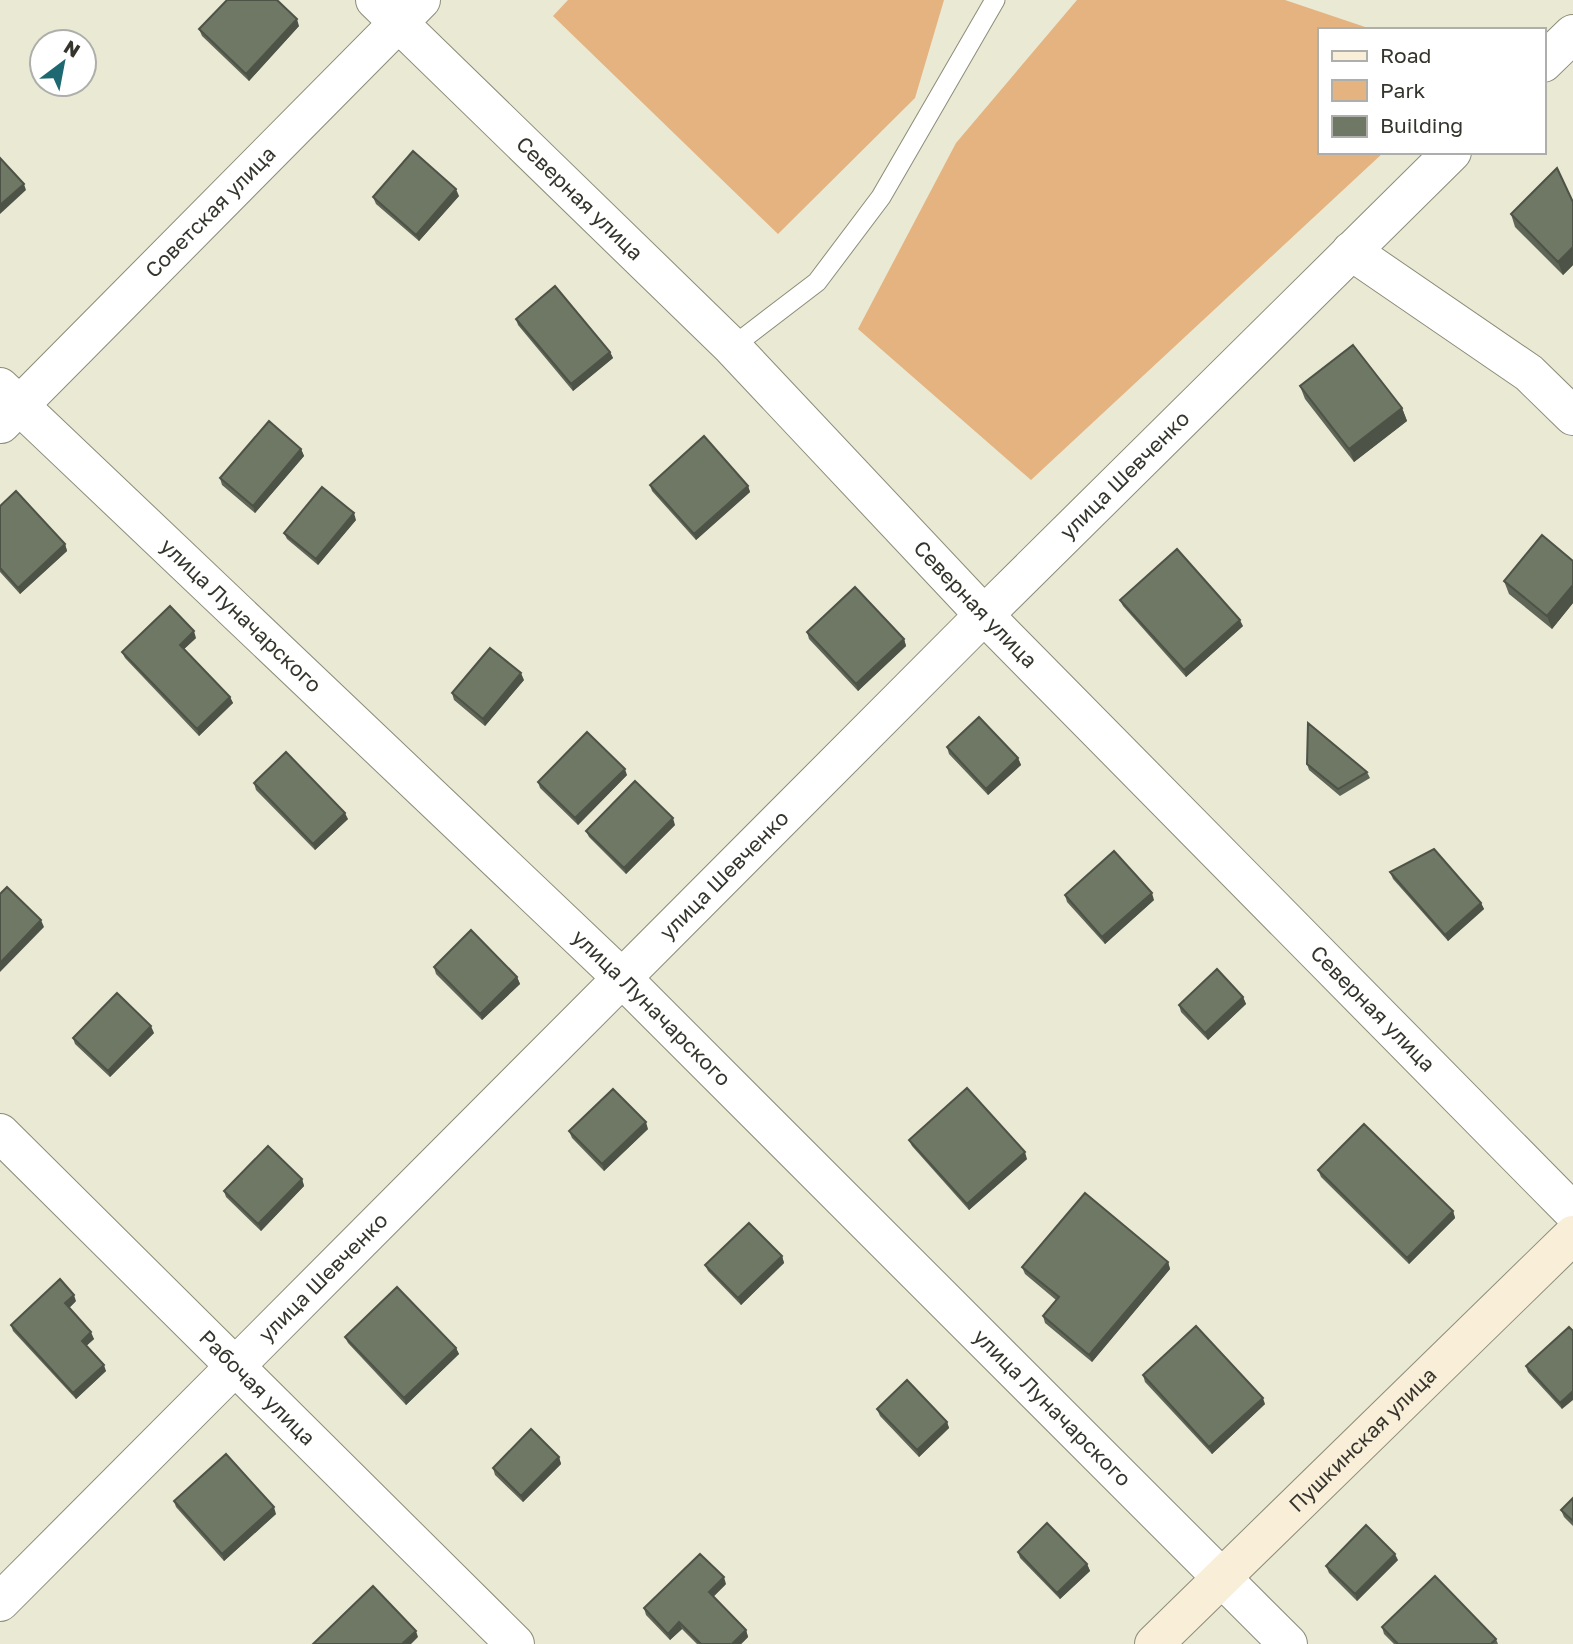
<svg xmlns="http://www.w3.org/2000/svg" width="1573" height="1644" viewBox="0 0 1573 1644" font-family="'Golos Text',sans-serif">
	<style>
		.green { fill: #e4b380 }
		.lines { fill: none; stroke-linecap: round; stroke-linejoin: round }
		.lane-casing { stroke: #8c8c79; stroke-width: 21 }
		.street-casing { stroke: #8c8c79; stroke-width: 40 }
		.secondary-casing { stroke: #8c8c79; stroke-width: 40 }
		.lane { stroke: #fff; stroke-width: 19 }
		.street { stroke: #fff; stroke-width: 38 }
		.secondary { stroke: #f9efd8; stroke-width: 38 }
		.wall { fill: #5f6657 }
		.shaded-wall { fill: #4e5347 }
		.building { fill: #6f7765; stroke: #4e5347; stroke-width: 2 }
		.labels { text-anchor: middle; stroke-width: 7; stroke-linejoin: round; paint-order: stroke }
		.street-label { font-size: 21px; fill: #35352d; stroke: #fff }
	</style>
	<rect width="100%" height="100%" fill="#e9e9d4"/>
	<!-- green -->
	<path class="green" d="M568,0H944L915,98L778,234L553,16Z
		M1077,0H1285L1374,30H1319V152H1384L1031,480L858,329L956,143Z"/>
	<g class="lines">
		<!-- lane casing -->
		<g class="lane-casing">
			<path id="lane" d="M732,347L817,282L881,197L995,0"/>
		</g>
		<!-- street casing -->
		<g class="street-casing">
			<g id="street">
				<path id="s1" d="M375,0L732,347L984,615L1573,1212"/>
				<path d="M1543,63L1573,34"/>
				<path d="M1351,251L1529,373L1573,416"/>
				<path id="s2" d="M0,387L623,979L1288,1644"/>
				<path id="s3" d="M1,424L421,0"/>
				<path id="s4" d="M0,1133L515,1644"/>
				<path id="s5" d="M0,1602L984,615L1452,152"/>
			</g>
		</g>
		<!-- secondary casing -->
		<g class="secondary-casing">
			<g id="secondary">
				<path id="s6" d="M1154,1644L1573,1235"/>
			</g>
		</g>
		<!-- lane -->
		<use href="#lane" class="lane"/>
		<!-- street -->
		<use href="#street" class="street"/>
		<!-- secondary -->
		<use href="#secondary" class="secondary"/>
	</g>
	<!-- wall -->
	<path class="wall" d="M299,26L249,81L202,36L199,29Z
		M459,196L419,241L376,204L373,197Z
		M1573,202V265L1563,275L1515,227L1511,214Z
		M516,319L610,352L613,358L573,391L518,325Z
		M1300,386L1402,408L1407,421L1354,462L1305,399Z
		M301,449L304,456L255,513L222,485L220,478Z
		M650,485L748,486L750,492L696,540L652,491Z
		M0,506L65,544L67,551L20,594L0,572Z
		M356,520L318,565L287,539L284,533Z
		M1573,561V603L1552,629L1509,594L1504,581Z
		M1120,600L1243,626L1186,677L1123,606Z
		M807,632L904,639L906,646L858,691L809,639Z
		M196,638L184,649L230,697L233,703L199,736L125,658L122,652Z
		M524,680L485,726L454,700L452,693Z
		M947,747L1018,758L1021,765L988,795L949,754Z
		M1307,764L1367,772L1370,778L1340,796L1309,770Z
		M627,775L578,825L540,788L538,782Z
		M254,783L348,819L315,850L256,790Z
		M675,825L626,874L589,837L586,831Z
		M1390,872L1481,903L1484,909L1448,941L1393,879Z
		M1065,895L1154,900L1105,944L1067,902Z
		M434,967L517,977L520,984L482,1020L436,974Z
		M1243,997L1246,1004L1208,1040L1181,1012L1179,1005Z
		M154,1033L110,1077L75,1044L73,1038Z
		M648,1129L604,1171L572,1138L569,1131Z
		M909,1140L1027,1159L969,1210L912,1146Z
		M1318,1170L1453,1211L1455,1218L1409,1264L1321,1177Z
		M302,1179L304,1186L261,1231L226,1197L224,1191Z
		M782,1256L784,1263L741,1305L708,1271L705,1265Z
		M1168,1262L1170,1269L1092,1362L1045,1323L1043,1316L1056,1300L1025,1274L1022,1267Z
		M76,1301L69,1308L94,1339L86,1346L106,1371L76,1399L13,1331L11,1325Z
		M1573,1331L1562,1409L1528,1372L1526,1366Z
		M345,1337L456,1348L459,1354L406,1405L348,1343Z
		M1143,1375L1265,1404L1212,1454L1145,1382Z
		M877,1409L947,1422L949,1428L919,1457L880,1416Z
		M559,1457L561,1464L523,1502L495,1475L493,1468Z
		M1573,1498V1526L1564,1517L1561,1510Z
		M174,1501L276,1514L224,1561L176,1507Z
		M1018,1552L1087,1564L1090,1571L1060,1599L1020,1558Z
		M1398,1560L1357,1601L1329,1573L1326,1566Z
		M726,1584L713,1597L746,1630L748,1637L741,1644H697L682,1629L670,1640L646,1615L644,1608Z
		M1382,1627L1496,1639L1498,1644H1394L1384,1634Z"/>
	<!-- shaded-wall -->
	<path class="shaded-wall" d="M297,19L299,26L249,81L246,74Z
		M24,184L26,190L0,214V205Z
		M456,189L459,196L419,241L416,235Z
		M1573,247V265L1563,275L1558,262Z
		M610,352L613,358L573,391L571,384Z
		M1402,408L1407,421L1354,462L1349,449Z
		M301,449L304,456L255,513L253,506Z
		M748,486L750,492L696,540L694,534Z
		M354,513L356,520L318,565L316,559Z
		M65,544L67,551L20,594L18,588Z
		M1573,585V603L1552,629L1547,616Z
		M1240,620L1243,626L1186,677L1184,670Z
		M194,631L196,638L182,651L180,645Z
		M904,639L906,646L858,691L856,684Z
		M521,673L524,680L485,726L483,719Z
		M230,697L233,703L199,736L197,729Z
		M1018,758L1021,765L988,795L986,789Z
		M625,769L627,775L578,825L575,818Z
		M345,813L348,819L315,850L313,844Z
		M673,818L675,825L626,874L624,868Z
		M1152,893L1154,900L1105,944L1102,937Z
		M1481,903L1484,909L1448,941L1445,935Z
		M41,920L44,927L0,972V963Z
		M517,977L520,984L482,1020L480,1014Z
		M1243,997L1246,1004L1208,1040L1205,1033Z
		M151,1026L154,1033L110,1077L108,1071Z
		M646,1122L648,1129L604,1171L602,1164Z
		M1025,1152L1027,1159L969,1210L967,1204Z
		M302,1179L304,1186L261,1231L258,1224Z
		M1453,1211L1455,1218L1409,1264L1407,1258Z
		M782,1256L784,1263L741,1305L738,1298Z
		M1168,1262L1170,1269L1092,1362L1089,1355Z
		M74,1295L76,1301L67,1310L65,1303Z
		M91,1332L94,1339L84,1348L82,1341Z
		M456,1348L459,1354L406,1405L404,1398Z
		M104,1365L106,1371L76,1399L73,1393Z
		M1573,1391V1400L1562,1409L1560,1403Z
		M1263,1398L1265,1404L1212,1454L1209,1447Z
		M947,1422L949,1428L919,1457L917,1450Z
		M559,1457L561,1464L523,1502L521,1496Z
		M274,1507L276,1514L224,1561L222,1554Z
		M1395,1554L1398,1560L1357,1601L1355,1594Z
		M1087,1564L1090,1571L1060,1599L1057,1593Z
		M724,1577L726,1584L711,1599L709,1592Z
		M679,1622L682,1629L670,1640L668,1634Z
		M746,1630L748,1637L741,1644H732Z
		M416,1631L418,1637L411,1644H402Z"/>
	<!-- building -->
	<path class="building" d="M227,0H277L297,19L246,74L199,29Z
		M413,151L456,189L416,235L373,197Z
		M0,158L24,184L0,205Z
		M1557,168L1573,202V247L1558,262L1511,214Z
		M555,286L610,352L571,384L516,319Z
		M1353,345L1402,408L1349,449L1300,386Z
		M269,421L301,449L253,506L220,478Z
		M704,436L748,486L694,534L650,485Z
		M322,487L354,513L316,559L284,533Z
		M16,491L65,544L18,588L0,568V506Z
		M1542,535L1573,561V585L1547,616L1504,581Z
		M1177,549L1240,620L1184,670L1120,600Z
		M855,587L904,639L856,684L807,632Z
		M170,606L194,631L180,645L230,697L197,729L122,652Z
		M490,648L521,673L483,719L452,693Z
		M979,717L1018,758L986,789L947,747Z
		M1308,723L1367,772L1338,789L1307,764Z
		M587,732L625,769L575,818L538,782Z
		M286,752L345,813L313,844L254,783Z
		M635,781L673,818L624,868L586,831Z
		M1434,849L1481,903L1445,935L1390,872Z
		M1114,851L1152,893L1102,937L1065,895Z
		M7,887L41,920L0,963V894Z
		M471,930L517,977L480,1014L434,967Z
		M1217,969L1243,997L1205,1033L1179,1005Z
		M117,993L151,1026L108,1071L73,1038Z
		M967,1088L1025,1152L967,1204L909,1140Z
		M613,1089L646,1122L602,1164L569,1131Z
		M1364,1124L1453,1211L1407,1258L1318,1170Z
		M268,1146L302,1179L258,1224L224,1191Z
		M1085,1193L1168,1262L1089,1355L1043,1316L1059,1297L1022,1267Z
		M749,1223L782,1256L738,1298L705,1265Z
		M60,1279L74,1295L65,1303L91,1332L82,1341L104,1365L73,1393L11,1325Z
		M397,1287L456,1348L404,1398L345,1337Z
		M1196,1326L1263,1398L1209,1447L1143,1375Z
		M1569,1327L1573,1331V1391L1560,1403L1526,1366Z
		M907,1380L947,1422L917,1450L877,1409Z
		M531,1429L559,1457L521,1496L493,1468Z
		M226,1454L274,1507L222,1554L174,1501Z
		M1573,1498V1521L1561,1510Z
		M1047,1523L1087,1564L1057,1593L1018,1552Z
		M1366,1525L1395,1554L1355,1594L1326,1566Z
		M700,1554L724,1577L709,1592L746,1630L732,1644H701L679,1622L668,1634L644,1608Z
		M1435,1576L1496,1639L1491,1644H1398L1382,1627Z
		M373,1586L416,1631L402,1644H313Z"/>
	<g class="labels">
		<!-- street labels -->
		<g class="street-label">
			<text dy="7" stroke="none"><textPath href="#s1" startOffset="285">Северная улица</textPath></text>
			<text dy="7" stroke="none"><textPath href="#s3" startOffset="298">Советская улица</textPath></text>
			<text dy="7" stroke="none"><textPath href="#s5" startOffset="1592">улица Шевченко</textPath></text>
			<text dy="7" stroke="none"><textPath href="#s1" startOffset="852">Северная улица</textPath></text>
			<text dy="7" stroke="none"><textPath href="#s2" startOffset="332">улица Луначарского</textPath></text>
			<text dy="7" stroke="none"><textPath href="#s5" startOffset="1026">улица Шевченко</textPath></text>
			<text dy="7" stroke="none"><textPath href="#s2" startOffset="900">улица Луначарского</textPath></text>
			<text dy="7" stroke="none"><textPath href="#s1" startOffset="1419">Северная улица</textPath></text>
			<text dy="7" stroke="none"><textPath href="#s5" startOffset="458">улица Шевченко</textPath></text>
			<text dy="7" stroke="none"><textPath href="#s4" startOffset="362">Рабочая улица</textPath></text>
			<text dy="7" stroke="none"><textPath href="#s2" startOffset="1466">улица Луначарского</textPath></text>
			<text dy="7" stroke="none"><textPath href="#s6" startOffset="292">Пушкинская улица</textPath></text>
		</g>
	</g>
	<!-- legend -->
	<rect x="1318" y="28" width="228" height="126" fill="#ffffff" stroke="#aeaeab" stroke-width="2"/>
	<rect x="1332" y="51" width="35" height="10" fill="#f9efd8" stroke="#aeaeab" stroke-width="2"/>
	<text x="1380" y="63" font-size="21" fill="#35352d">Road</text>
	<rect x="1332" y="80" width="35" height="21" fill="#e4b380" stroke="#aeaeab" stroke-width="2"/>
	<text x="1380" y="98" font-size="21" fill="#35352d">Park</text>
	<rect x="1332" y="116" width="35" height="21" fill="#6f7765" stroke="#aeaeab" stroke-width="2"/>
	<text x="1380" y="133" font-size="21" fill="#35352d">Building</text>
	<!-- north arrow -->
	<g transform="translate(63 63) rotate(32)"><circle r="33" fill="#ffffff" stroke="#aeaeab" stroke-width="2"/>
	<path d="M0-5L12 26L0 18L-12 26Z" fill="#1d6871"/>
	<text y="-10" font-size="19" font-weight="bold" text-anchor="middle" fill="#35352d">N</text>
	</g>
</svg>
